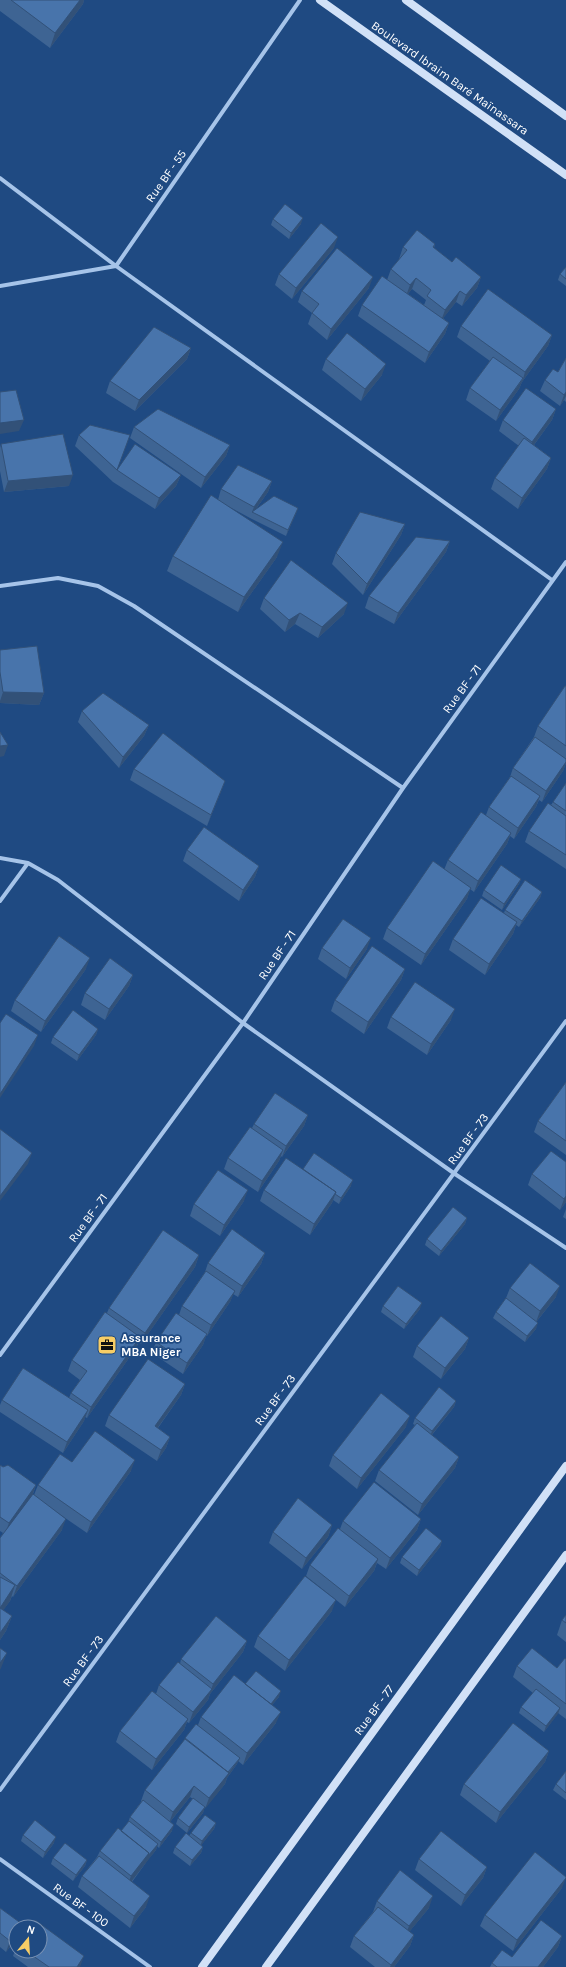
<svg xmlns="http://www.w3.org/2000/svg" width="566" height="1967" viewBox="0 0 566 1967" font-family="Karla,sans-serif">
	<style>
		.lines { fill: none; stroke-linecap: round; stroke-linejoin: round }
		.minor { stroke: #a6c4e9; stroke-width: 4 }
		.secondary { stroke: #d1e1f7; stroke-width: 8 }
		.wall { fill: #3e6493; fill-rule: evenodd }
		.shaded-wall { fill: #325178 }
		.building { fill: #4874ab; stroke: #325178 }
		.labels { text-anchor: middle; stroke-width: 3.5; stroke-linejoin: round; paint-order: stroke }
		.street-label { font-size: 12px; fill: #fff; stroke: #1f4a82 }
		.poi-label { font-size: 12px; font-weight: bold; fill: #fff; stroke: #1f4a82; text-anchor: start }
	</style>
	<rect width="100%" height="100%" fill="#1f4a82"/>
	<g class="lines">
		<!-- minor -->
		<path class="minor" d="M0,178L116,266L552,580
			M0,286L116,266L300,0
			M0,586L58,578L98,586L134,606L403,788
			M0,858L28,863L58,880L243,1023L455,1174L566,1248
			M0,901L28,863
			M0,1355L243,1023L403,788L566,562
			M0,1790L566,1021
			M0,1859L150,1967"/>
		<!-- secondary -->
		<path class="secondary" d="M320,0L566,175
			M406,0L566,116
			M202,1967L566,1466
			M266,1967L566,1555"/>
	</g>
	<!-- wall -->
	<path class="wall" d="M0,0H84L83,4L50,48L0,11Z
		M273,219L301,224L289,239L271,225Z
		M435,244L434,248L452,262L481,277L477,288L462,306L456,302L443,318L449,323L445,334L425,363L358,316L362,305L387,280L391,269L400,259H399L403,247ZM412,289L426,300L424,305L408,294Z
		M334,248L292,299L275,285L279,274Z
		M566,267V286L558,280L560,274Z
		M369,288L327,340L308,324L312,313L298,302L302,291Z
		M461,326L552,335L548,346L522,382L519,389L496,421L466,400L470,388L490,361L457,337Z
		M191,348L187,359L135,411L106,393L110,381Z
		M566,358V402L564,400L560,406L540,391L545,380L558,372Z
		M326,359L382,375L361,401L322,370Z
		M556,409L552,420L534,445L551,458L547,469L518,509L491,489L495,478L519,446L499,431L503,420Z
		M134,427L230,445L226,456L201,488L130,438Z
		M79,435L117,470L181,475L176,486L155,509L113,482L75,446Z
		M1,444L69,486L4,492L0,471V448Z
		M272,481L268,492L256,509L298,508L286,536L250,518L224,504L277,557L238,612L167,571L173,556L218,500L221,489Z
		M405,524L401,535L363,595L332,564L336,553Z
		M450,541L446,552L394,624L365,608L369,596Z
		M264,598L344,614L318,638L295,624L285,632L260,609Z
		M0,650L44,693L39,705L0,703Z
		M566,686V763L563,771L542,802L539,800L536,807L514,839L510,836L507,844L474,892L470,889L467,899L421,965L383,939L387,928L444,870L448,860L486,815L489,807L510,777L513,768L534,737L538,726Z
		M82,711L149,725L144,736L119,768L78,722Z
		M134,769L225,781L207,826L130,780Z
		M566,783V869L525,842L529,831L551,805L553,802Z
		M187,850L259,866L255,877L239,901L183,861Z
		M521,879L519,884L502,910L482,896L484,890Z
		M542,892L540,898L519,927L516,925L513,934L485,975L449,950L453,939L504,913L505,910Z
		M322,948L367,949L346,979L318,959Z
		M86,969L41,1032L11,1011L15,1000Z
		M405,969L401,980L364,1034L331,1011L335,1000Z
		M133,975L129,986L105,1020L81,1005L85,993Z
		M391,1017L451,1020L427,1055L387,1028Z
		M98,1029L96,1035L77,1061L51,1043L53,1037Z
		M566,1082V1155L534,1132L538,1121Z
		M308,1115L304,1126L282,1157L281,1156L279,1161L258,1192L224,1169L228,1158L252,1128L254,1124Z
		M551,1151L566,1202L560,1210L528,1185L532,1174Z
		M303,1169L351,1186L339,1204L333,1200L332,1203L310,1235L260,1201L264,1190Z
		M244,1201L220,1236L190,1216L194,1204Z
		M566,1209V1219L563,1217Z
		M467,1218L465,1224L439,1256L425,1245L427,1239Z
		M265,1253L261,1264L238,1297L233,1294L230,1302L207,1336H206L203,1345L183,1374L152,1353L156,1342L179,1315L182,1306L205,1272L208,1263Z
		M199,1255L195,1267L141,1344L139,1342L136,1348L87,1418L85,1417L84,1421L63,1453L0,1412V1405L2,1400L69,1398L71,1393L80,1380L68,1371L72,1360L107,1313L109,1308Z
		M510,1288L556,1297L537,1321L536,1329L525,1342L493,1318L496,1312L506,1298Z
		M383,1306L420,1309L404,1329L381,1312Z
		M469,1338L465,1349L441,1379L413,1357L417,1346Z
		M185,1384L181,1395L158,1428L170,1437L166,1448L157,1461L105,1426L109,1415Z
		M456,1401L454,1407L432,1435L459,1457L455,1468L418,1515L375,1481L379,1470L415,1425L413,1424L415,1418Z
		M406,1427L357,1489L329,1466L333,1455Z
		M72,1462L131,1471L87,1533L55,1511L62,1530L13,1597L12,1596L10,1601L3,1610L12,1616L6,1631L0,1640V1538L3,1533L0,1531V1465L36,1485L33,1494L34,1495L38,1485Z
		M421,1519L417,1530L386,1569L377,1563L374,1571L345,1607L306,1576L310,1565L340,1529L343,1521Z
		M332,1525L328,1537L302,1569L269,1543L273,1532Z
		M442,1541L440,1547L417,1576L400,1563L402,1557Z
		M332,1611L285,1671L254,1647L258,1636Z
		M566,1615V1642L557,1635L562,1620Z
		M247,1641L243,1652L210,1694L208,1700L189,1723L187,1722L184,1730L152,1770L116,1742L120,1731L156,1694L159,1685L180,1664L181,1659Z
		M566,1659V1719L558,1713L544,1732L519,1713L521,1707L533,1693L513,1677L517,1666L557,1668Z
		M245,1684L279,1697L272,1705L276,1723L243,1765L238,1761L237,1764L227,1778L225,1784L204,1809L203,1813L187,1833L176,1824L178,1818L193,1799L190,1797L170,1822L172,1831L159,1848L157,1846L156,1850L146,1862L145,1864L132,1882L146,1907L130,1928L78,1887L82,1876L97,1857L100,1851L121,1831L128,1823L130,1817L141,1802V1801L145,1790L184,1741L185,1738L198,1725L201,1717Z
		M549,1751L545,1762L496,1823L460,1795L464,1784Z
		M566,1771V1800L553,1790L556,1784Z
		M216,1823L214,1829L201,1845L203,1847L201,1853L190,1866L173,1853L175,1847L189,1836L191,1833Z
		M23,1835L54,1843L43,1858L21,1841Z
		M53,1858L87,1860L85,1866L73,1881L51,1864Z
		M419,1859L487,1867L483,1878L461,1906L415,1870Z
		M562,1888L513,1951L480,1926L485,1915Z
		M377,1901L429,1908L409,1932L414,1935L410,1946L394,1967H375L350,1947L354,1936L373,1912Z
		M0,1908L16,1927V1939L6,1952L0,1947Z
		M562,1936L558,1947L543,1967H490L492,1963L512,1957Z
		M16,1948V1951H40L80,1967H27H28L13,1956Z"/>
	<!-- shaded-wall -->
	<path class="shaded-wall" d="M80,0H84L83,4L50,48L55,33Z
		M303,218L301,224L289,239L291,233Z
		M338,237L334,248L292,299L296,288Z
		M373,277L369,288L327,340L331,329Z
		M481,277L477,288L462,306L466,295Z
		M416,278L412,289L406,296L410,285Z
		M460,291L456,302L441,321L445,310Z
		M449,323L445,334L425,363L429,352Z
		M552,335L548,346L522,382L519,389L496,421L500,410L523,379L525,372Z
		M191,348L187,359L135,411L139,400Z
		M386,364L382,375L361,401L365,389Z
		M566,392V396L564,400L560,406L564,395Z
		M556,409L552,420L528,453L532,442Z
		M24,420L19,431L0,434V423Z
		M230,445L226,456L201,488L205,477Z
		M551,458L547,469L518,509L522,498Z
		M73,475L69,486L4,492L8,481Z
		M181,475L176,486L155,509L159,498Z
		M272,481L268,492L253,513L252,512L254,507Z
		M298,508L296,514L286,536L288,530Z
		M405,524L401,535L363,595L367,584Z
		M450,541L446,552L394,624L398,613Z
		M283,542L277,557L238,612L244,597Z
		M348,603L344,614L318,638L322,627Z
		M300,613L295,624L285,632L289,620Z
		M3,692L44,693L39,705L0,703V701Z
		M149,725L144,736L119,768L123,757Z
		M8,745L4,756L0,757V746Z
		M566,762V763L563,771L542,802L546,791Z
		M225,781L221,792L207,826L211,815Z
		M540,796L536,807L514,839L518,828Z
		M511,833L507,844L474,892L478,881Z
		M259,866L255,877L239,901L243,890Z
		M521,879L519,884L502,910L504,904Z
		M471,888L467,899L421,965L425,954Z
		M542,892L540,898L519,927L522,921Z
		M517,922L513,934L485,975L489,964Z
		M371,938L367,949L346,979L350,968Z
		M90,958L86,969L41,1032L45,1021Z
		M405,969L401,980L364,1034L368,1022Z
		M133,975L129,986L105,1020L109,1009Z
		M455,1009L451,1020L427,1055L431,1044Z
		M98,1029L96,1035L77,1061L79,1055Z
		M38,1035L34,1046L0,1098V1094Z
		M308,1115L304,1126L282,1157L286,1146Z
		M283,1150L279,1161L258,1192L262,1181Z
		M32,1153L28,1164L0,1201V1196Z
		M353,1180L351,1186L339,1204L341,1198Z
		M248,1190L244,1201L220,1236L224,1225Z
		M336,1192L332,1203L310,1235L314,1224Z
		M566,1196V1202L560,1210L564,1199Z
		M467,1218L465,1224L439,1256L441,1251Z
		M265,1253L261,1264L238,1297L242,1286Z
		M199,1255L195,1267L141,1344L145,1333Z
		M560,1286L556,1297L536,1322L540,1311Z
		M235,1291L230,1302L207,1336L211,1325Z
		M422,1303L420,1309L404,1329L406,1324Z
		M538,1323L536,1329L525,1342L527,1336Z
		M207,1334L203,1345L183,1374L187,1363Z
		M140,1337L136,1348L87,1418L91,1407Z
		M469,1338L465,1349L441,1379L445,1368Z
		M185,1384L181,1395L151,1437L155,1426Z
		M456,1401L454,1407L430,1437L432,1431Z
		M88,1410L84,1421L63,1453L67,1442Z
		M410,1416L406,1427L357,1489L361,1478Z
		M170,1437L166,1448L157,1461L161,1450Z
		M459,1457L455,1468L418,1515L422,1504Z
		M135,1460L131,1471L87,1533L91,1522Z
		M36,1485L32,1496L5,1534L9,1523Z
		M66,1519L62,1530L13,1597L17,1586Z
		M421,1519L417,1530L386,1569L390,1558Z
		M332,1525L328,1537L302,1569L306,1558Z
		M442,1541L440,1547L417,1576L419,1570Z
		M378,1559L374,1571L345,1607L349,1596Z
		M15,1585L10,1601L0,1615V1608Z
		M336,1600L332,1611L285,1671L289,1660Z
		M12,1616L6,1631L0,1640V1633Z
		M247,1641L243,1652L210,1694L208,1700L189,1723L193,1712L211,1690L213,1684Z
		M7,1653L1,1668L0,1670V1663Z
		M281,1691L279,1697L267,1711L270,1705Z
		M560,1708L558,1714L544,1732L546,1726Z
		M281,1712L276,1723L243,1765L247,1753Z
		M188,1719L184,1730L152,1770L156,1759Z
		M549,1751L545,1762L496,1823L500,1812Z
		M240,1758L237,1764L227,1778L225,1784L205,1809L209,1798Z
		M194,1786L190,1797L169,1823L173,1812Z
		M205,1807L203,1813L187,1833L189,1827Z
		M216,1823L214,1829L200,1847L202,1841Z
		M174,1825L172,1831L159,1848L161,1842Z
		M56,1837L54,1843L43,1858L45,1852Z
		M158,1844L156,1850L127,1887L131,1876L149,1853Z
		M203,1847L201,1853L190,1866L192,1860Z
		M87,1860L85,1866L73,1881L76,1875Z
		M487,1867L483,1878L461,1906L465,1895Z
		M566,1878L562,1888L513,1951L517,1940Z
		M150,1896L146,1907L130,1928L134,1916Z
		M433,1896L429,1908L405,1937L409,1926Z
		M16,1933V1939L6,1952L10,1941Z
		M414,1935L410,1946L394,1967H390L391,1965Z
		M562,1936L558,1947L543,1967H538Z
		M84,1956L80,1967H77Z"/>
	<!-- building -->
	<path class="building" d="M11,0H80L55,33Z
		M285,204L303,218L291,233L273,219Z
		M321,223L338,237L296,288L279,274Z
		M417,230L435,244L433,247L452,262L456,257L481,277L466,295L460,291L445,310L427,296L431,290L416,278L410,285L391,269L407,250L403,247Z
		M337,248L373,277L331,329L312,313L319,304L302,291Z
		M566,267V279L560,274Z
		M382,276L449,323L429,352L362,305Z
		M488,289L552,335L525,372L461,326Z
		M154,327L191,348L139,400L110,381Z
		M347,333L386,364L365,389L326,359Z
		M493,357L523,378L500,410L470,388Z
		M566,358V392L564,395L545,380L553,369L558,372Z
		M526,388L556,409L532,442L503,420Z
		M16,390L24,420L0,423V392Z
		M158,409L230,445L205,477L134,427Z
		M90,425L130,435L117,470L79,435Z
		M63,434L73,475L8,481L1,444Z
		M524,438L551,458L522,498L495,478Z
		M135,444L181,475L159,498L117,470Z
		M238,465L272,481L254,507L221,489Z
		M211,495L283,542L244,597L173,556Z
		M274,496L298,508L288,530L252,512Z
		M360,512L405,524L367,584L336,553Z
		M416,537L450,541L398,613L369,596Z
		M291,560L348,603L322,627L300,613L289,620L264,598Z
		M37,646L44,693L3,692L0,672V650Z
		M565,686H566V746L538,726Z
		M103,693L149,725L123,757L82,711Z
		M0,732L8,745L0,746Z
		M163,733L225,781L211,815L134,769Z
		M535,737L566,759V762L546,791L513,768Z
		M511,776L540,796L518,828L489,807Z
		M566,783V811L553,802Z
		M548,803L566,816V855L529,831Z
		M481,812L511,833L478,881L448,860Z
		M204,827L259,866L243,890L187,850Z
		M433,861L471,888L425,954L387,928Z
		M501,865L521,879L504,904L484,890Z
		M525,880L542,892L522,921L505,910Z
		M481,898L517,922L489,964L453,939Z
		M343,919L371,938L350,968L322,948Z
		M59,936L90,958L45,1021L15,1000Z
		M372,946L405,969L368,1022L335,1000Z
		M110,958L133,975L109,1009L85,993Z
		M415,982L455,1009L431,1044L391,1017Z
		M73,1010L98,1029L79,1055L53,1037Z
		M6,1014L38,1035L0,1094V1023Z
		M566,1082V1141L538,1121Z
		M275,1093L308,1115L286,1146L254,1124Z
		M250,1127L283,1150L262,1181L228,1158Z
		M0,1129L32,1153L0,1196Z
		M551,1151L566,1162V1196L564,1199L532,1174Z
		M314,1153L353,1180L341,1198L335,1194L336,1192L303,1169Z
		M286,1158L336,1192L314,1224L264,1190Z
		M218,1170L248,1190L224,1225L194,1204Z
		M453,1207L467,1218L441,1251L427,1239Z
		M232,1229L265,1253L242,1286L208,1263Z
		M163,1230L199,1255L145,1333L109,1308Z
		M530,1263L560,1286L540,1311L510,1288Z
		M206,1271L235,1291L211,1325L182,1306Z
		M398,1286L422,1303L406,1324L383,1306Z
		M506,1298L538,1323L527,1336L496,1312Z
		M105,1312L140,1337L91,1407L71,1393L87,1371L72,1360Z
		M176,1313L207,1334L187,1363L156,1342Z
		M441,1316L469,1338L445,1368L417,1346Z
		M148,1359L185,1384L155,1426L170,1437L161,1450L109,1415Z
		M23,1368L88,1410L67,1442L2,1400Z
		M439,1387L456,1401L432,1431L415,1418Z
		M381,1393L410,1416L361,1478L333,1455Z
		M417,1423L459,1457L422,1504L379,1470Z
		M95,1431L135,1460L91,1522L38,1485L60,1454L72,1462Z
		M0,1465L3,1467L8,1465L36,1485L9,1523L0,1517Z
		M374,1482L421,1519L390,1558L343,1521Z
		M33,1494L66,1519L17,1586L0,1573V1538Z
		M298,1498L332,1525L306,1558L273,1532Z
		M338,1528L378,1559L349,1596L310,1565Z
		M426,1528L442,1541L419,1570L402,1557Z
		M305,1576L336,1600L289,1660L258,1636Z
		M0,1577L15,1585L0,1608Z
		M0,1608L12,1616L0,1633Z
		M566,1615V1623L562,1620Z
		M216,1616L247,1641L213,1684L181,1659Z
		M0,1648L7,1653L0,1663Z
		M532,1648L557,1668L565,1658L566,1659V1704L517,1666Z
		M178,1662L212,1689L193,1712L159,1685Z
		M256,1671L281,1691L271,1704L245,1684Z
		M234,1675L281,1712L247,1753L201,1717Z
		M536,1689L560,1708L546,1726L521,1707Z
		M152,1691L188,1719L156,1759L120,1731Z
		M513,1723L549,1751L500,1812L464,1784Z
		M196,1724L240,1758L228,1772L185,1738Z
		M185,1739L229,1773L209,1798L194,1786L173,1812L145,1790Z
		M566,1771V1793L556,1784Z
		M193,1798L205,1807L189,1827L178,1818Z
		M143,1800L174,1825L161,1842L130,1817Z
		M205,1815L216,1823L202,1841L191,1833Z
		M35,1820L56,1837L45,1852L23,1835Z
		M129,1821L158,1844L148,1856L149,1853L121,1831Z
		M118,1828L149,1853L131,1876L100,1851Z
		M441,1831L487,1867L465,1895L419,1859Z
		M186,1833L203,1847L192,1860L175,1847Z
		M65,1843L87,1860L76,1875L53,1858Z
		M535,1852L566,1877V1878L517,1940L485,1915Z
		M99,1856L150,1896L134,1916L82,1876Z
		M400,1870L433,1896L409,1926L377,1901Z
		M378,1907L414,1935L391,1965L354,1936Z
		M0,1908L22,1924L20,1927H16V1933L10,1941L0,1933Z
		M35,1920L84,1956L77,1967H49L26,1951H40V1927H30Z
		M541,1920L562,1936L538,1967H497L492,1963L502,1950L512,1957Z"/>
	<!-- icons -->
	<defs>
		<g id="office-square" transform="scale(1)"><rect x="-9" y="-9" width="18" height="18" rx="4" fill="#f7cd66" stroke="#1f4a82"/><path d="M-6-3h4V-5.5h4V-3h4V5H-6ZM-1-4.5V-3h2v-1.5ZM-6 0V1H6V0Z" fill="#111"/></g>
	</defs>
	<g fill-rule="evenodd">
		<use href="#office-square" x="107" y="1345"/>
	</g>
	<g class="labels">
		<!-- street labels -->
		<g class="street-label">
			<text transform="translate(450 78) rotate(35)" y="4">Boulevard Ibraim Baré Maïnassara</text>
			<text transform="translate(166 176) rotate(-55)" y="4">Rue BF - 55</text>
			<text transform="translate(462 689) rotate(-54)" y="4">Rue BF - 71</text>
			<text transform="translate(277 955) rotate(-56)" y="4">Rue BF - 71</text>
			<text transform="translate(468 1139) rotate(-54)" y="4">Rue BF - 73</text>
			<text transform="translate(88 1218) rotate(-54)" y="4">Rue BF - 71</text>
			<text transform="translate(275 1400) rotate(-54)" y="4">Rue BF - 73</text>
			<text transform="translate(83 1661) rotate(-54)" y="4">Rue BF - 73</text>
			<text transform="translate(374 1710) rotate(-54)" y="4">Rue BF - 77</text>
			<text transform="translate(81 1905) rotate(36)" y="4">Rue BF - 100</text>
		</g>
		<!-- poi labels -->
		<g class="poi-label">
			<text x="121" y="1342">Assurance<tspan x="121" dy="14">MBA Niger</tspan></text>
		</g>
	</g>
	<!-- north arrow -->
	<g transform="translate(28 1939) rotate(18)"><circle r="19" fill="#1f4a82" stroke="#7992b4"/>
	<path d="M0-3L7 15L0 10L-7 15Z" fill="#f7cd66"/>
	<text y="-6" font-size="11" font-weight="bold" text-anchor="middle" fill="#ffffff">N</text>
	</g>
</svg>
